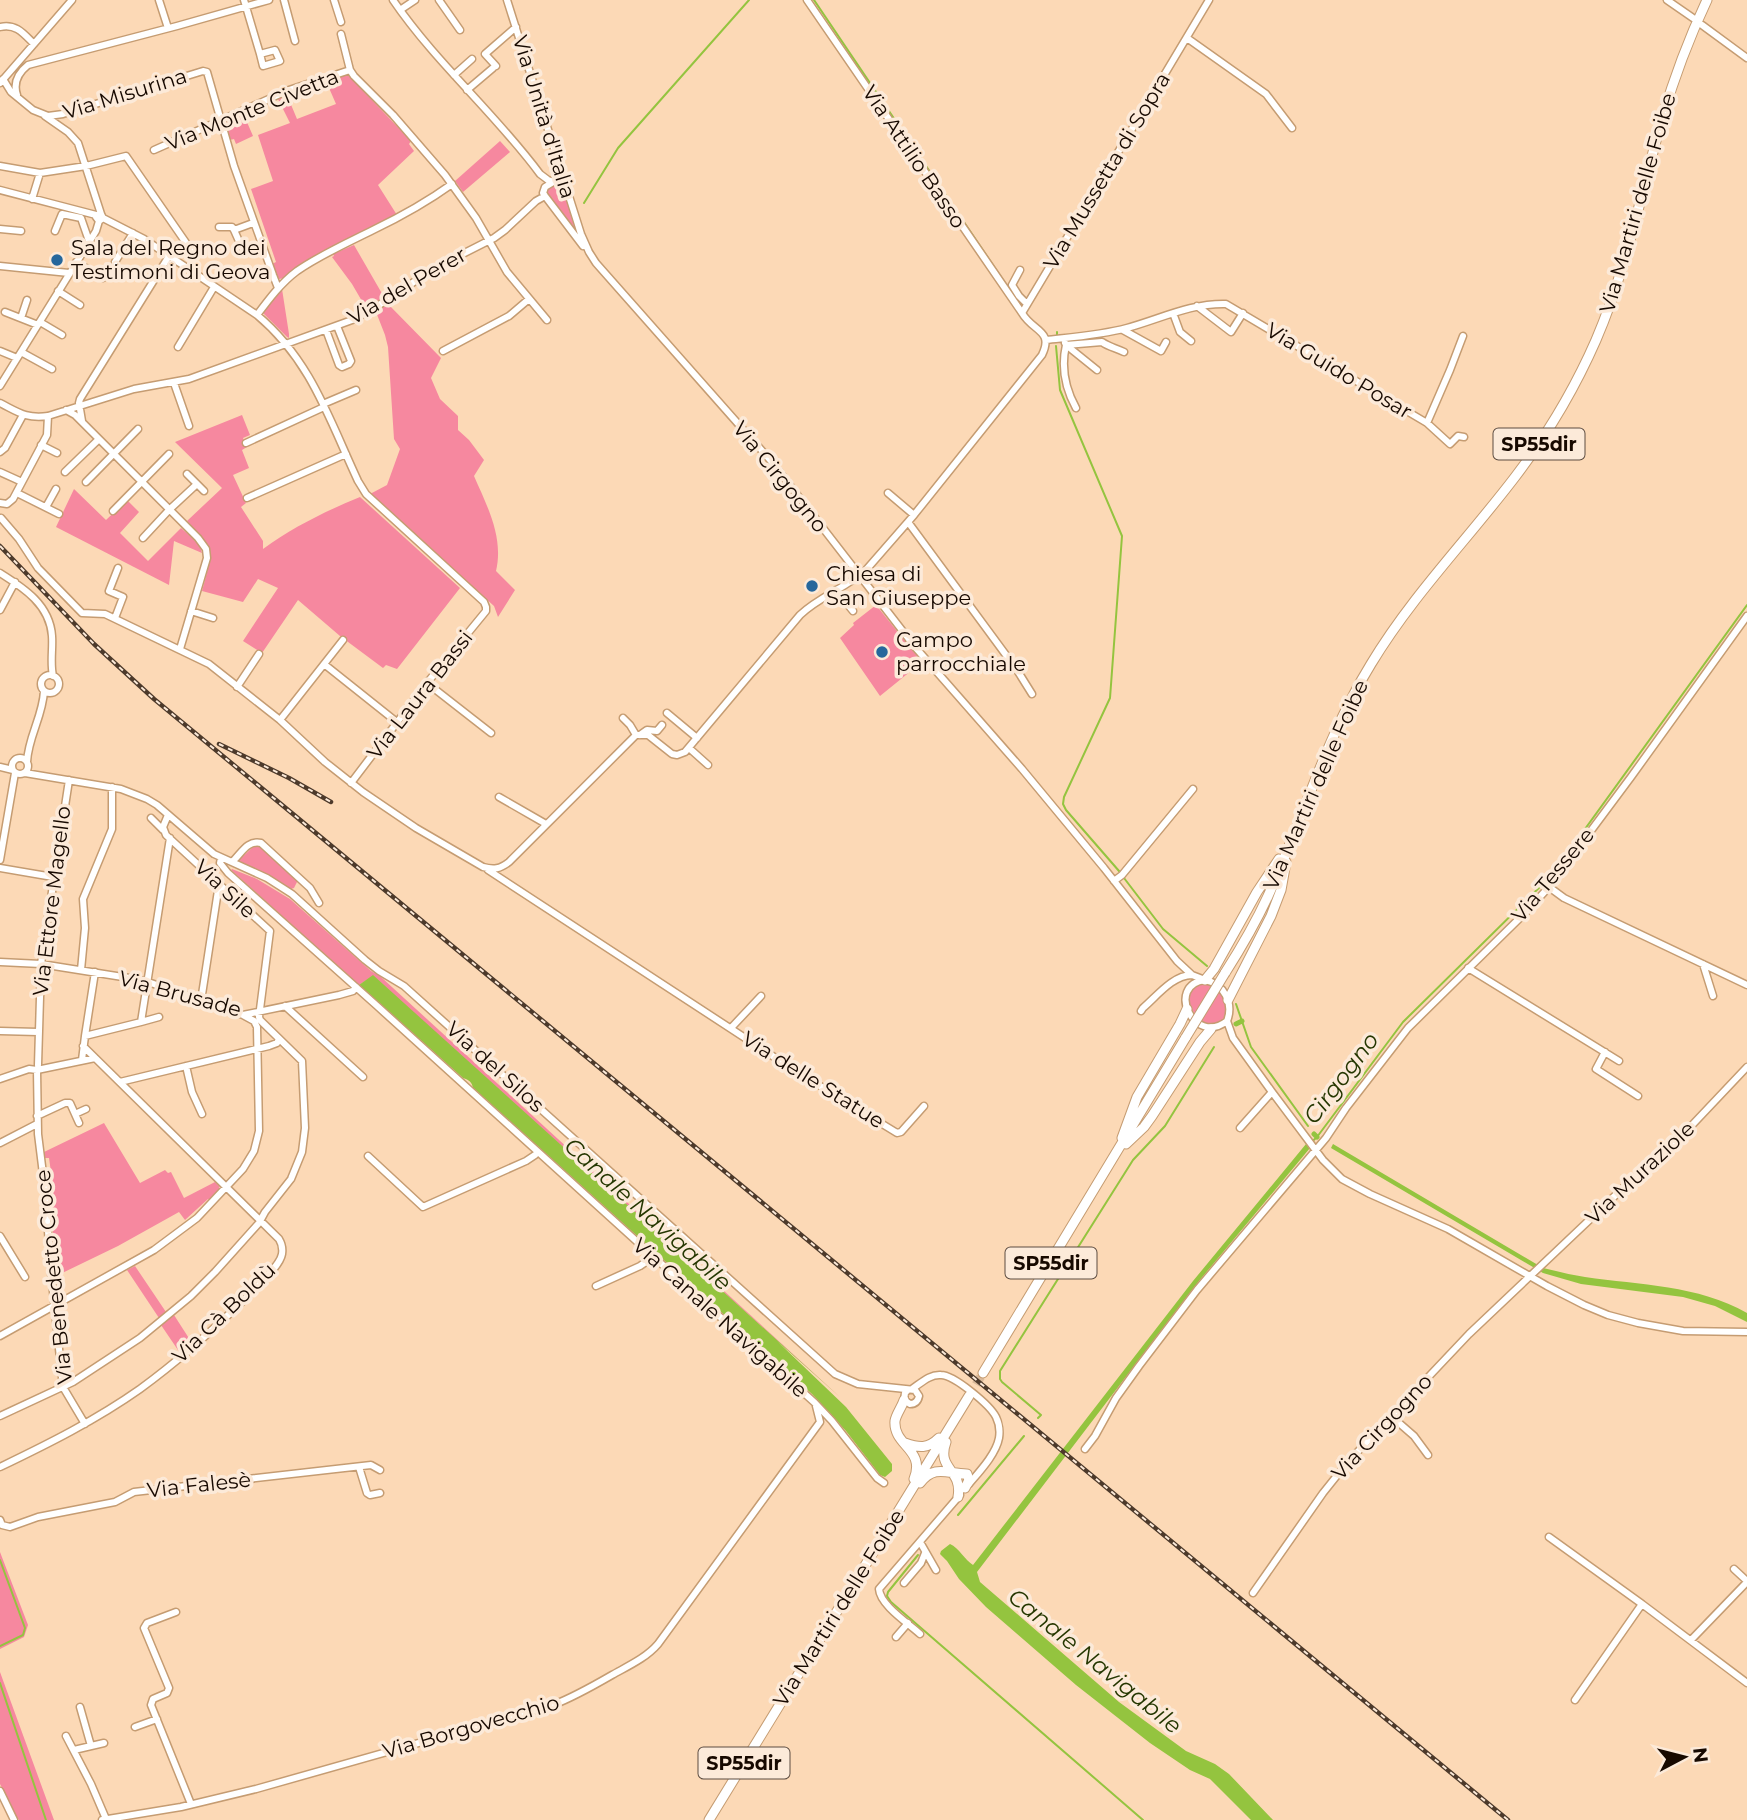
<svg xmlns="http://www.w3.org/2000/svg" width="1747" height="1820" viewBox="0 0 1747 1820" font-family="Montserrat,sans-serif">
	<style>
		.green { fill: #f6889f }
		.water { fill: #94c43f }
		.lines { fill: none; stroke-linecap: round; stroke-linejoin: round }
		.stream { stroke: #94c43f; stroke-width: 2 }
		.canal { stroke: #94c43f; stroke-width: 5 }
		.highway-tunnel { stroke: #daba9b; stroke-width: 9; stroke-dasharray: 9 4.5; stroke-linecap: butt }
		.minor-casing { stroke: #c59c72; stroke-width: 9 }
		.highway-casing { stroke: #c59c72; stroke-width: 11 }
		.minor { stroke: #fff; stroke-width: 6 }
		.highway { stroke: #fff; stroke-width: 9 }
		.rail-casing { stroke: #4d3a2b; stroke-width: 4.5 }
		.rail { stroke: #fcead9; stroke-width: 2; stroke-dasharray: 5; stroke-linecap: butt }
		.highway-bridge-casing { stroke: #c59c72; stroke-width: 11; stroke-linecap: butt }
		.highway-bridge { stroke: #fff; stroke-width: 9 }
		.poi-dot { fill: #26679c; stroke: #fcead9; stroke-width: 2.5 }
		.labels { text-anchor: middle; stroke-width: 7; stroke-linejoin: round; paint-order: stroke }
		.shield { fill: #fcead9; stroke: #5c4c41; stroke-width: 2 }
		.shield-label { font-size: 19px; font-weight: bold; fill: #170900 }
		.street-label { font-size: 21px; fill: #170900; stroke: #fcead9 }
		.poi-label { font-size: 21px; fill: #170900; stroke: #fcead9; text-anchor: start }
		.water-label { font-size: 23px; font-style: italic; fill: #253701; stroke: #fcead9 }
	</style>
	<rect width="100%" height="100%" fill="#fcd9b6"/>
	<!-- green -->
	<path class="green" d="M346,74L348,75L411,141L409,144L414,151L378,185L397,215L330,248L290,273L285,278L279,279L272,264L276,262L251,189L273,181L258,135L290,123L278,99L287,95L297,119L336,104L326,81Z
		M243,113L253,136L236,144L234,139L230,140L226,123Z
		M500,141L510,152L463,192L455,181Z
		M556,184L562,186L577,235L548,199L546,191Z
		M354,245L384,297L366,308L352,284L332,257L334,256L333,254Z
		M282,289L289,334V338L287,337L264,314V311Z
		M388,304L441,358L431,378L440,399L458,416V430L469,440L484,460L474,476C487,506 504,537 496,571L515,590L498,617L494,606L370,494L387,485L400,449L394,439L388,347L385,335L376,312Z
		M242,415L250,435L243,438L247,447L242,450L249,468L233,475L246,503L241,507L263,541V549C293,527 326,511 360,497L460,588L397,669L386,665L383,668L340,636L298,600L262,653L243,641L278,588L258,579L243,602L202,591C213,550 216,554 187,521L222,488L175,442Z
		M74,489L106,520L127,500L139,512L120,533L148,561L181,528C189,535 200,543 202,553L174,541L169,585L56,527Z
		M876,605L922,662L880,696L840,638L854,625L853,623Z
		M255,845L260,846L298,880L294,888L291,889L259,871L237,862Z
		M232,869L257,879L290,899L371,971L381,977L841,1398L373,976L359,985L231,870Z
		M1201,982C1202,983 1212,985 1212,985C1228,994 1231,1013 1219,1024L1202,1023C1190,1009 1180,994 1201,982Z
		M104,1123L140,1183L165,1170L168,1173L171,1172L184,1198L215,1182L219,1186L220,1190L210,1200L208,1199L185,1220L179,1212L118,1246L56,1276L50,1189L53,1186L49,1158H45L44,1152Z
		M135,1266L166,1312L159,1318L127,1270Z
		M174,1315L192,1343L180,1353L161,1325Z
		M0,1552L28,1625L24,1637L0,1649Z
		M0,1672L54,1820H19L16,1816L0,1784Z"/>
	<!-- water -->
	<path class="water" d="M373,975L841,1398L777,1341L846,1407L892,1464V1471L885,1477L880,1475L846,1431L812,1394L491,1104L473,1088C472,1082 469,1080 463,1078L359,985Z
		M1306,1144L1310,1148L1199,1281L977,1572L980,1582L1119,1702L1186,1751L1215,1764L1229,1774L1273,1820H1251L1210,1779L1190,1770L1150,1743L1076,1685L986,1607L959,1579L947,1561L940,1554L941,1551L950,1544C959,1548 965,1560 973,1565L1193,1281Z
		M1333,1144L1543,1268C1557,1271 1571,1275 1585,1277C1640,1285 1698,1285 1747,1313V1322L1715,1306L1683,1297L1581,1284L1543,1273L1331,1148Z"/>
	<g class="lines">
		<!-- stream -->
		<path class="stream" d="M814,0L1007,286
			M584,203L618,148L749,0
			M1057,335V332
			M1056,346L1060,390L1122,536L1110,698L1064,797L1063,804L1066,810L1119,871
			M1124,878L1163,929L1207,966
			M1236,1004L1251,1047L1308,1126
			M1306,1147L1317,1137L1403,1022L1551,876L1747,605
			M1038,1418L1041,1415L1002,1382L1000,1379V1371L1133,1160L1165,1126L1214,1047
			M958,1515L1024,1436
			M918,1555L888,1592L887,1596L891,1602L1143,1820
			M0,1560L25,1628L23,1635L0,1646
			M0,1683L46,1820"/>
		<!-- canal -->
		<path class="canal" d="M1236,1024L1242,1021
			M1314,1134L1317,1137"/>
		<!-- highway-tunnel -->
		<path class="highway-tunnel" d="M969,1396L983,1373"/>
		<!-- minor casing -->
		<g class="minor-casing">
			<path id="minor" d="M159,0L168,28
				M244,0L260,54L275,50L280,61L263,66L260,54
				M284,0L295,41
				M334,0L341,22
				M393,0C436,63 495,113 540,174L548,180L554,182
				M439,0L460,30
				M507,0L581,234L589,252L596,263L771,461L915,647L1022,769L1104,868L1177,961L1192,975L1205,980
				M807,0L1022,313
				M1667,0L1693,18
				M400,10L415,0
				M1702,25L1747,58
				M0,27C16,23 24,34 34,44
				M341,34L350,70
				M1187,38L1266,94L1292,128
				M496,66L485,54L516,27
				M454,75L472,59
				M3,79L11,92L33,110L48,116L63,114L203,71L207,72L234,166L273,275L278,288
				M0,83L72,0
				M467,90L493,68
				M17,95C13,83 18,73 28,65L177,26L269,0
				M45,116L68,132L78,143L101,214
				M154,150L289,90L350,70L354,76L393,115L445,175L476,218L507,272L547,320
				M0,166L40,173L86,166L126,156L191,250
				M555,181L545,187L543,193L545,196L583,246
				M0,190L96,215
				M32,199L40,173
				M103,218L99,221L96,217L97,215L101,214L103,218L144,239L257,315C311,360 329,419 358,481L366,494L484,602L486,607V611L427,683L351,783
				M219,227H232L234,230L253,223
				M0,229L21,231
				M234,230L242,248
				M55,231L62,214L81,218L89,241
				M76,262L103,278
				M115,262L133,233
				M0,266L69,273
				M1020,270L1012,285L1019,296L1027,304
				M58,291L80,305
				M1197,306L1231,332L1243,313
				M5,312L38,325
				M1173,313L1180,332L1191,341
				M257,315C269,299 281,283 297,271C320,255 347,243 373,230C400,217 427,202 452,184
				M21,318L27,300
				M40,322L62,335
				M326,330L339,365L342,367L349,364L351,361L337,326
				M1123,330L1161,351L1166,342
				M1046,340C1073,337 1101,335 1127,328C1160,319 1191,303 1226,304L1427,423L1450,370L1463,336
				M1065,343L1066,345L1102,342C1109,347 1116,348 1124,352
				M178,347L214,287
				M0,351L17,358
				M443,351L509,316L529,299
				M21,352L52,369
				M174,383L189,426
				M0,386L96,231L99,221
				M0,403C18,412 26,419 48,416L134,389L189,379L352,320L373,309L435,268L494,238L505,230L536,201L545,196
				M323,404L356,390
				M1076,408C1065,388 1061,367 1066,345L1097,370
				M66,410L75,415L198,538L206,549L207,558L180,649
				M82,421L79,403L80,399L169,256
				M1427,423L1450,444L1458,436L1464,437
				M246,443L324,407
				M41,445L57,453
				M0,452L5,448L23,415
				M0,472L22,482
				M65,472L98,440
				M187,474L204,491
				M86,482L138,429
				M17,493L59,514
				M888,493L914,515
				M247,498L346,454
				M0,503L7,504L13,499L47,435L48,416
				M46,507L56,489
				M113,511L169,454
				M1,518L19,539L38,568L82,613L105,614L209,664L280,720L325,762L363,792L416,828L483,867C494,870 500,869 509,862L636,735H648L672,754L677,755L685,752L800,615C820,596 846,588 866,570L914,515L1042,355C1054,330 1033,332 1022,313L1209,0
				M908,522L1017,670L1032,694
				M143,538L169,510L197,484
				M0,573C24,588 50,605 52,636C53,650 50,662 53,676
				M836,590L853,611
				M0,610L15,582
				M191,611L213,618
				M115,618L123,597L109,591L118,568
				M324,664L398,723
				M41 684a9 9 0 1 1 18 0a9 9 0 1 1-18 0Z
				M427,683L491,733
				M237,687L259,654
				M667,713L697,738
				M623,718L630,725L636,735
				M280,720L343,640
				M640,735L647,730L657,731L662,725
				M689,748L708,765
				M12 766a8 8 0 1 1 16 0a8 8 0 1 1-16 0Z
				M27,762C28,737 43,716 44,691
				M0,767L13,770
				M25,773L121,789L147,799L157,805L214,854L267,878L292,894L365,960L379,971L404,986L835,1374L858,1384L915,1390L919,1396C918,1401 915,1404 910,1404L904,1400L905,1393L908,1390
				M499,797L546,824
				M151,818L163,830
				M221,858L220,863L228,873L376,1005L815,1403L832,1421L877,1478L884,1483
				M0,860L15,773
				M234,860C242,852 248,840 261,843L310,888L319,903
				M0,868L53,877
				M488,870L794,1070L897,1133L901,1132L924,1106
				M1114,881L1122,875L1193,789
				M1549,887L1564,898L1747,985
				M0,962L41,964L129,978L148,982L243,1015L339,995L353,991L356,987
				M1703,964L1713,996
				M1468,968L1619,1061
				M81,970L85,928L83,899L112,829V787
				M1205,980C1224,984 1234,1003 1227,1021C1194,1047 1165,985 1205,980Z
				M201,1001L219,884
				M285,1006L363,1077
				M1141,1011L1143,1008C1157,996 1173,975 1192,975
				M1227,1021L1233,1038L1272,1092L1323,1160L1342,1179L1370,1194L1448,1229L1547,1286L1584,1305L1608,1315L1638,1323L1683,1331L1747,1332
				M141,1022L159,1017
				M731,1028L761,996
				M0,1031L38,1032
				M85,1036L95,972
				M1605,1052L1596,1069L1638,1096
				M82,1060L85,1036L141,1022L170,838
				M38,1065L41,964L69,780
				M186,1066L192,1092L202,1114
				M37,1070L38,1134L45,1190L51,1272L63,1387L85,1424
				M37,1070L95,1058
				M0,1079L29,1069L37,1070
				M120,1082L269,1046L277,1043L279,1039
				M75,1114L86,1109
				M37,1116L65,1103H70L79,1123
				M1240,1128L1272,1092
				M0,1143L37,1124
				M368,1156L423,1207L526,1161L535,1155
				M0,1236L25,1277
				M596,1286L640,1266L653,1257
				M0,1336L154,1250L197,1218L243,1169L254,1151L259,1131L257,1027L254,1021L243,1015
				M912,1389C921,1383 930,1374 941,1375C954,1375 990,1405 996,1417C999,1423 1000,1432 999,1438C996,1454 980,1471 969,1484
				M0,1416L73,1382L140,1338L191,1296L215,1272L259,1223L265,1212L291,1179L302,1152L305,1128L302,1061L260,1020L259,1017L270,931L166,835L163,827L168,815
				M1391,1416L1414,1436L1428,1455
				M1085,1449L1095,1436L1116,1398L1139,1366L1197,1290L1326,1138L1346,1108L1408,1028L1526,912L1549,887L1631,777L1747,616
				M0,1467C48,1444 96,1420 140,1389C177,1362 212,1331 245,1299C254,1289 280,1267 282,1254C283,1248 282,1244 279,1239L83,1046
				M359,1467L367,1493L370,1495L380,1493
				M0,1520L2,1525L10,1527L38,1517L115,1502L134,1492L371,1465L380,1470
				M1549,1537L1642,1604
				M920,1542L936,1570
				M1734,1569L1747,1581
				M904,1583L921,1563L925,1553
				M1253,1593L1323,1493L1347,1463L1469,1334L1640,1172L1677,1141L1747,1067
				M176,1612L147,1623L144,1628L169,1688L167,1693L153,1699L151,1705L191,1804
				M920,1634C908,1623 880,1605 879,1589L960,1495
				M896,1637L908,1623
				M1691,1640L1747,1582
				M1575,1700L1642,1604L1747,1683
				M80,1707L91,1746
				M135,1727L157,1719
				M66,1736L91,1784L106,1819
				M74,1750L104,1743
				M0,1791L14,1820
				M102,1820L181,1807L256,1789L553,1705C574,1697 593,1686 612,1675C628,1666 646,1658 658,1644L820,1422L816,1406"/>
		</g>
		<!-- highway casing -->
		<g class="highway-casing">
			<path id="highway" d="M1225,973C1241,948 1256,922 1268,896C1303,819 1326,737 1371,664C1412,596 1467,540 1515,477C1547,435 1575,388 1596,340C1627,268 1641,193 1662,119C1674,78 1689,38 1707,0
				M1205,980L1214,969L1257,892L1279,859
				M1228,1000L1271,916L1281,890L1286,862
				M1122,1138L1137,1097L1180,1024L1187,1009
				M1126,1144L1144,1127L1152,1116L1200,1042L1211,1029
				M983,1373L1186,1037
				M904,1400C902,1407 896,1414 895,1421C893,1446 926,1449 914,1479
				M946,1442C936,1470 963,1469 958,1497
				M905,1443C919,1448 928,1449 939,1438
				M920,1483C935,1464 947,1474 967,1474L969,1480L965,1488
				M709,1820L969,1396"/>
		</g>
		<!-- minor -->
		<use href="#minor" class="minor"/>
		<!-- highway -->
		<use href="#highway" class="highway"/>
		<!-- rail casing -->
		<g class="rail-casing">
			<path id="rail" d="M0,546L94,644L154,699L1508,1820
				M219,744L289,778L331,802"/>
		</g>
		<!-- rail -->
		<use href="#rail" class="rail"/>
		<!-- highway-bridge casing -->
		<g class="highway-bridge-casing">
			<path id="highway-bridge" d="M1186,1037L1225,973"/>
		</g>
		<!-- highway-bridge -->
		<use href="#highway-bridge" class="highway-bridge"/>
	</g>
	<!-- markers -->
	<g class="poi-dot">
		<circle cx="57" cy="260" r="7"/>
		<circle cx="812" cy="586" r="7"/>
		<circle cx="882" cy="652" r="7"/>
	</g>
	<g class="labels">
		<!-- shield labels -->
		<g class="shield">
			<rect x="1493.5" y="428.5" width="91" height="31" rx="5"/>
			<rect x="1005.5" y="1247.5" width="91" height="31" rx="5"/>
			<rect x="698.5" y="1747.5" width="91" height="31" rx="5"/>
		</g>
		<g class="shield-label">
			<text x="1539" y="451">SP55dir</text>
			<text x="1051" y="1270">SP55dir</text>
			<text x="744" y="1770">SP55dir</text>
		</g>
		<!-- street labels -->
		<g class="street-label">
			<text transform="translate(125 94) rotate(-17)" y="7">Via Misurina</text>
			<text transform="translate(252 110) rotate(-22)" y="7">Via Monte Civetta</text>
			<text transform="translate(544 117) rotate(73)" y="7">Via Unità d'Italia</text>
			<text transform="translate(914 157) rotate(56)" y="7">Via Attilio Basso</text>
			<text transform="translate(1107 171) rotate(-59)" y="7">Via Mussetta di Sopra</text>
			<text transform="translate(1638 203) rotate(-74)" y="7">Via Martiri delle Foibe</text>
			<text transform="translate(407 286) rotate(-30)" y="7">Via del Perer</text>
			<text transform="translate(1339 371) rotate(31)" y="7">Via Guido Posar</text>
			<text transform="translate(780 477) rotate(51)" y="7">Via Cirgogno</text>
			<text transform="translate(420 695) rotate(-52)" y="7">Via Laura Bassi</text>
			<text transform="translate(1316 785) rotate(-66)" y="7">Via Martiri delle Foibe</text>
			<text transform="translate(1553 875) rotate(-50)" y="7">Via Tessere</text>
			<text transform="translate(225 889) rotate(43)" y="7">Via Sile</text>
			<text transform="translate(52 901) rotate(-83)" y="7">Via Ettore Magello</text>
			<text transform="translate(180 994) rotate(15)" y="7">Via Brusade</text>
			<text transform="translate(495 1067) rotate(42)" y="7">Via del Silos</text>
			<text transform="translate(813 1080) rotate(32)" y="7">Via delle Statue</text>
			<text transform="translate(1640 1173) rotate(-43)" y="7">Via Muraziole</text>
			<text transform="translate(54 1277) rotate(-96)" y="7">Via Benedetto Croce</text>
			<text transform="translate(224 1313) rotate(-44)" y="7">Via Cà Boldù</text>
			<text transform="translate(720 1318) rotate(42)" y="7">Via Canale Navigabile</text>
			<text transform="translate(1382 1427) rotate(-47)" y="7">Via Cirgogno</text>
			<text transform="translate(199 1485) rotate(-6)" y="7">Via Falesè</text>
			<text transform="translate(839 1608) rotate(-58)" y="7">Via Martiri delle Foibe</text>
			<text transform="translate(471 1727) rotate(-16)" y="7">Via Borgovecchio</text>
		</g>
		<!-- poi labels -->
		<g class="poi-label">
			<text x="71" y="255">Sala del Regno dei<tspan x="71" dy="24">Testimoni di Geova</tspan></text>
			<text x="826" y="581">Chiesa di<tspan x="826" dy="24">San Giuseppe</tspan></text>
			<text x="896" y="647">Campo<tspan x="896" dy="24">parrocchiale</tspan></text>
		</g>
		<!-- water labels -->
		<g class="water-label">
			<text transform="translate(1341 1078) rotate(-53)" y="8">Cirgogno</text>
			<text transform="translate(648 1214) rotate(42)" y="8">Canale Navigabile</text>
			<text transform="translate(1095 1661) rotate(39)" y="8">Canale Navigabile</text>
		</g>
	</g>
	<!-- north arrow -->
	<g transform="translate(1684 1757) rotate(83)" stroke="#fcead9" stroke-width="5" paint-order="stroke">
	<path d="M0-5L12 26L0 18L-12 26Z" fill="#170900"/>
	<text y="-10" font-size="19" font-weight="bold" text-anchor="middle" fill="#170900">N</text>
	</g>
</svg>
